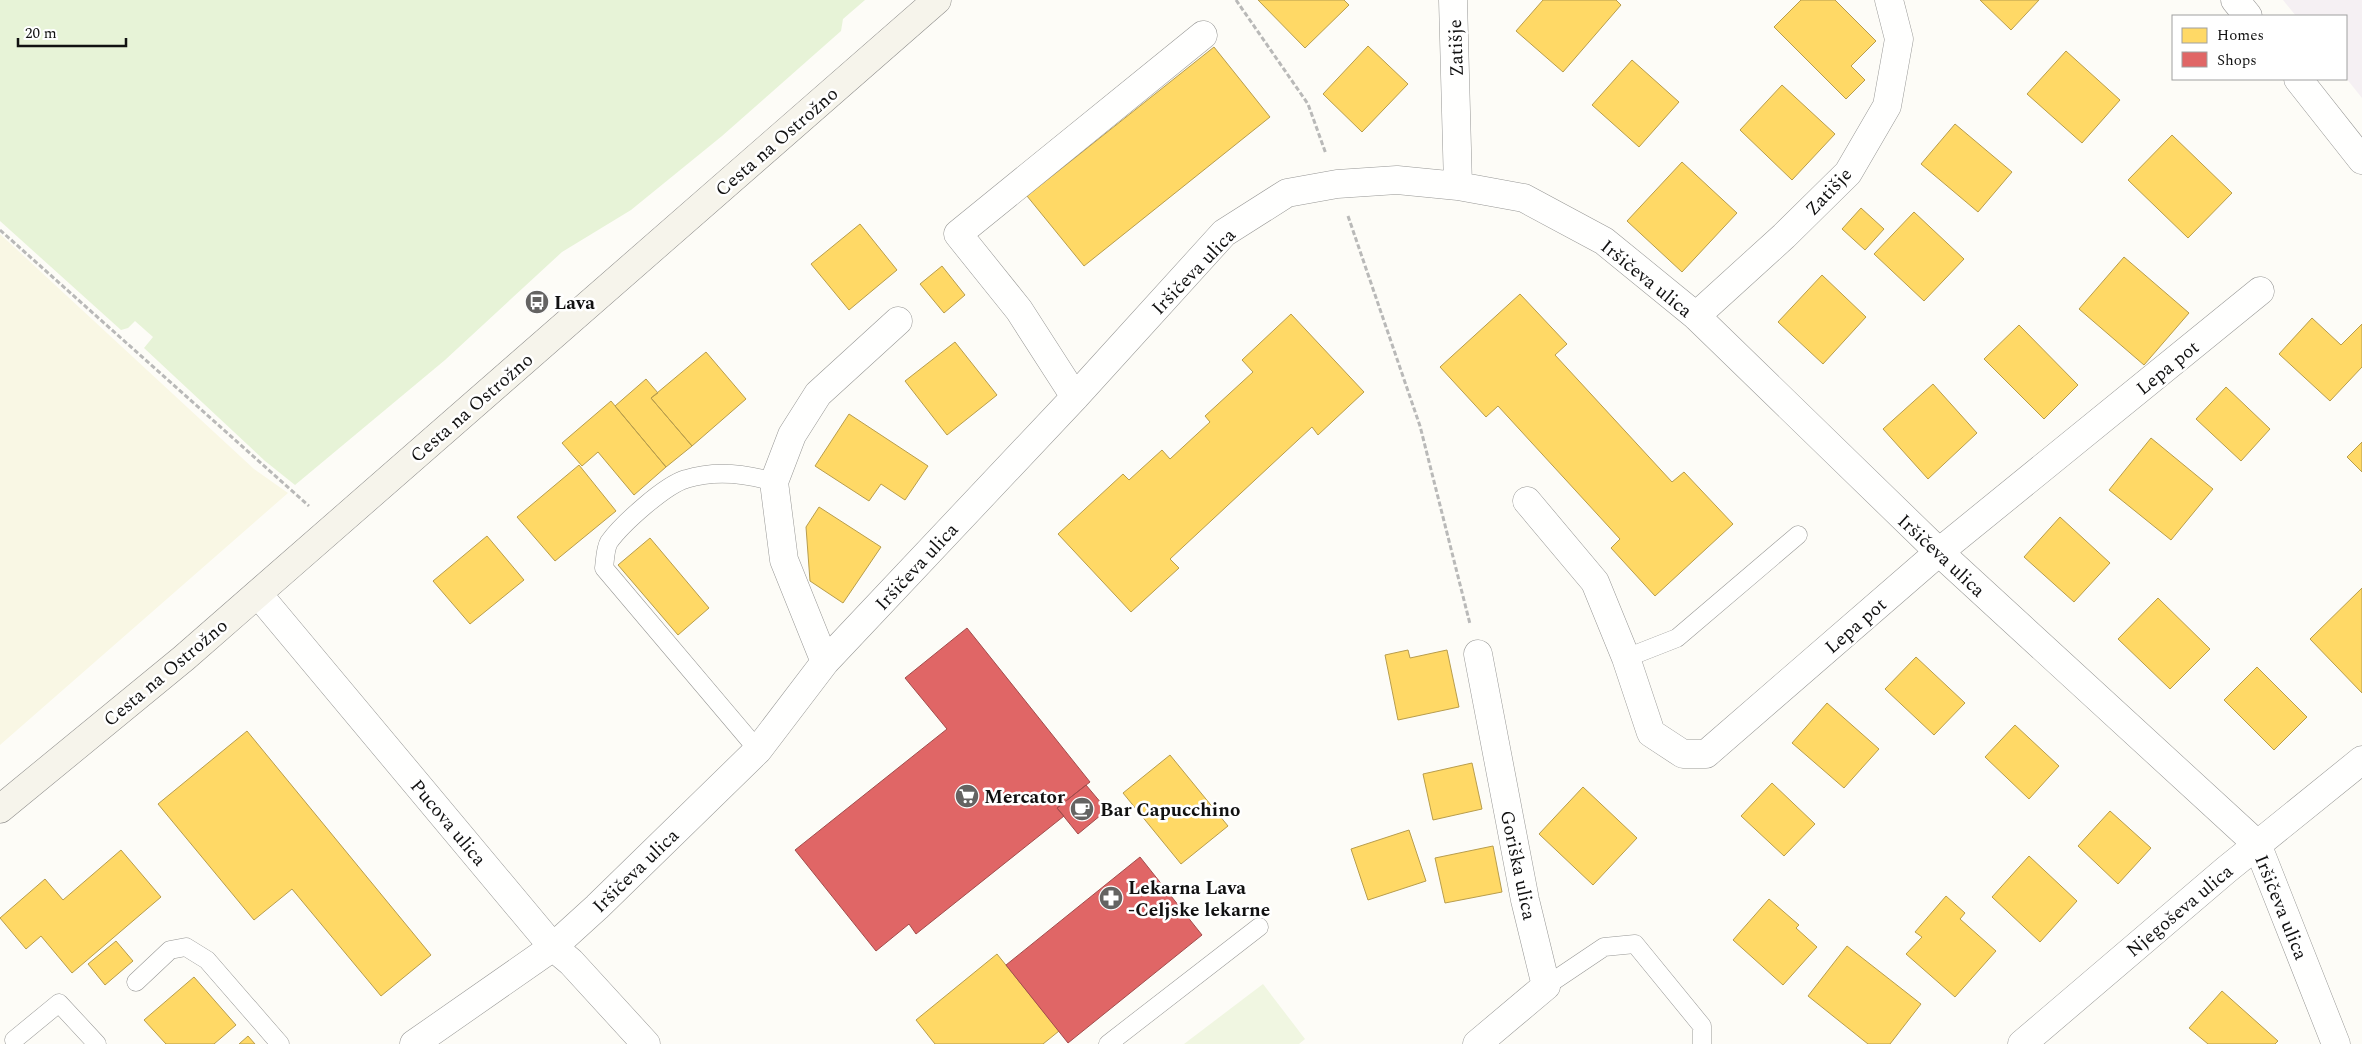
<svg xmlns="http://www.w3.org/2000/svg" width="2362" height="1044" viewBox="0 0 2362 1044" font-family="Spectral,serif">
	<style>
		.industrial { fill: #f5f0f3 }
		.farmland { fill: #f9f7e4 }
		.green { fill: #e7f3d7 }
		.pitch { fill: #f0f6e1 }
		.homes { fill: #ffd966; stroke: #b89d4c }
		.shops { fill: #e06666; stroke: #a24c4c }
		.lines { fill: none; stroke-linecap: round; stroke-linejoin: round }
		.lane-casing { stroke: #979795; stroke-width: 19 }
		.street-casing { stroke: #979795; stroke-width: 29 }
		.secondary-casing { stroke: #8e8d8b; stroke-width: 29 }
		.path { stroke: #b9b9b8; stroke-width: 3; stroke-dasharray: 5 2.5; stroke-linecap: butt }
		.lane { stroke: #fffffe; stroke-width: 18 }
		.street { stroke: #fffffe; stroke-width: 28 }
		.secondary { stroke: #f6f4eb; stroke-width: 28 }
		.labels { text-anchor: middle; stroke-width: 5; stroke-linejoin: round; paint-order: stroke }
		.street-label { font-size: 19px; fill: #111; stroke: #fff }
		.poi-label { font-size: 19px; font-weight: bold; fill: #111; stroke: #fff; text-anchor: start }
	</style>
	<rect width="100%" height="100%" fill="#fdfcf7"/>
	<!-- industrial -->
	<path class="industrial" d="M2283,0H2362V98L2346,78V16H2296Z"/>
	<!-- farmland -->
	<path class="farmland" d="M0,234L254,469L288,493L0,745Z"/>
	<!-- green -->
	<path class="green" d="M0,0H865L843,19L841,31L722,136L631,210L562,252L445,360L295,485L265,461L144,348L153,337L135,321L128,328L121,330L0,221Z"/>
	<!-- pitch -->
	<path class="pitch" d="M1263,984L1305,1039L1299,1044H1184Z"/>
	<!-- homes -->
	<path class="homes" d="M1258,0H1344L1349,5L1305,48Z
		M1543,0H1616L1621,5L1563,72L1516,31Z
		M1801,0H1835L1876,41L1851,66L1865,80L1846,99L1774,27Z
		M1980,0H2039L2011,30Z
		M1368,46L1408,84L1362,132L1323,94Z
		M1214,47L1270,117L1084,266L1027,196Z
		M2066,51L2120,100L2082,143L2027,94Z
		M1632,60L1679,102L1639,147L1592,105Z
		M1782,85L1835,134L1792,180L1740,130Z
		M1955,124L2012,172L1978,212L1921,164Z
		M2172,135L2232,193L2188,238L2128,180Z
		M1682,162L1737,213L1682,272L1627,221Z
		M1861,208L1884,229L1865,250L1842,229Z
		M1914,212L1964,259L1924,301L1874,254Z
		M860,224L897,270L849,310L811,264Z
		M2124,257L2189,313L2144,365L2079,309Z
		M942,266L965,295L944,313L920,284Z
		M1822,275L1866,317L1823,364L1778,322Z
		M1520,294L1567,344L1555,355L1672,482L1684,472L1733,524L1655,596L1611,548L1620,539L1498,406L1486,417L1440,367Z
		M1291,314L1364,392L1318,435L1312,427L1170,559L1179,568L1131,612L1058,534L1123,474L1129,480L1162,450L1170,459L1210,422L1205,416L1253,372L1242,360Z
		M2312,318L2341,345L2362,324V367L2330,401L2279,354Z
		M2019,325L2078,385L2044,419L1984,359Z
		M955,342L997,395L947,435L905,381Z
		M706,352L746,399L692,446L651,398Z
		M646,379L658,393L651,398L692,446L666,467L615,406Z
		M1933,384L1977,433L1928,479L1883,429Z
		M2226,387L2270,429L2241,461L2196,419Z
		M611,401L666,467L634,495L598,452L582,466L562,443Z
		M849,414L928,466L905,500L881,484L869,501L815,466Z
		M2151,438L2213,489L2171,540L2109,490Z
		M2362,442V472L2347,457Z
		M579,465L616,511L555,561L517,517Z
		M819,507L881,547L843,603L810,581L806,527Z
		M2060,517L2110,563L2074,602L2024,557Z
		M487,536L524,580L470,624L433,581Z
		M650,538L709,608L678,635L618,565Z
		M2362,588V693L2310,639Z
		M2158,598L2210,649L2170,689L2118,639Z
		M1408,650L1410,658L1447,650L1459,707L1398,720L1385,655Z
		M1916,657L1965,703L1934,735L1885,689Z
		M2257,667L2307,717L2274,750L2224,700Z
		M1827,703L1879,749L1844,788L1792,743Z
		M2015,725L2059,766L2029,799L1985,757Z
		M247,731L431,955L381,996L292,889L254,920L158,804Z
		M1170,755L1228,826L1181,864L1123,793Z
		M1472,763L1482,809L1433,820L1423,774Z
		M1772,783L1815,824L1784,856L1741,816Z
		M1583,787L1637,838L1593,885L1539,834Z
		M2110,811L2151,848L2118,884L2078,846Z
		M1409,830L1426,881L1368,900L1351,849Z
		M1493,846L1502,892L1445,903L1435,858Z
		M121,850L161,897L72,973L41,936L26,949L0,918L45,879L63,900Z
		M2029,856L2077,901L2040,942L1992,897Z
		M1946,896L1965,913L1960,919L1996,951L1955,997L1906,954L1922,937L1915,932Z
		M1769,899L1799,925L1796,928L1817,947L1783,985L1733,940Z
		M116,941L133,961L105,985L88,964Z
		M1847,946L1921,1004L1890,1044H1868L1808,996Z
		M997,954L1059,1031L1043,1044H935L916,1020Z
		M194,977L236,1025L214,1044H166L144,1020Z
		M2222,991L2278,1041L2275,1044H2208L2189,1028Z
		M248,1036L255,1044H239Z"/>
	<!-- shops -->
	<path class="shops" d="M967,628L1090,782L1057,808L1064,816L916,934L909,924L876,951L795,850L947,729L905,678Z
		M1086,785L1107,810L1078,834L1057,808Z
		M1140,857L1202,935L1068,1043L1006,965Z"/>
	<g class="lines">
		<!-- lane casing -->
		<g class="lane-casing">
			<path id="lane" d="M1626,658L1677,638L1798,535
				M758,750L604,568C605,561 605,549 609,542C622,524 665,485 686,479C715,470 747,474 774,482
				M136,982L170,950L186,947L207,960L280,1044
				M1546,986L1604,947L1635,944L1702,1026V1044
				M14,1040L59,1003L97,1044
				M1108,1044L1259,927"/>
		</g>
		<!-- street casing -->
		<g class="street-casing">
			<path id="street" d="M1453,0L1458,186
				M2235,0L2248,16
				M2298,79L2362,160
				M1696,316L1784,236L1848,173L1887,106L1899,39L1889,0
				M1075,397L1019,310L958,234L1203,35
				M1527,501L1595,582L1626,658L1651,733L1683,754H1706L1939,552L2260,291
				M258,594L553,947L571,962L646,1044
				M825,662L784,560L774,482L792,435L818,394L898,321
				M414,1044L553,947L597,907L758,750L825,662L1075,397L1224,233L1287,193L1337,184L1397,180L1458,186L1524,198L1604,241L1696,316L1939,552L2257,844L2336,1044
				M1477,1044L1546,986L1525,900L1478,654
				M2022,1044L2226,870L2362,760"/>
		</g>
		<!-- secondary casing -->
		<g class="secondary-casing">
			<path id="secondary" d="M0,809L184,658L937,0"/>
		</g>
		<!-- path -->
		<path class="path" d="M1236,0L1308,104L1326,154
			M1348,216L1420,426L1470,624
			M0,230L309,506"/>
		<!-- lane -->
		<use href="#lane" class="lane"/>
		<!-- street -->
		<use href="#street" class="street"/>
		<!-- secondary -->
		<use href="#secondary" class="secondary"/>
	</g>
	<!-- icons -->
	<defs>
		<g id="bus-disc" transform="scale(1.25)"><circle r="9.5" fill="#646362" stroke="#fff"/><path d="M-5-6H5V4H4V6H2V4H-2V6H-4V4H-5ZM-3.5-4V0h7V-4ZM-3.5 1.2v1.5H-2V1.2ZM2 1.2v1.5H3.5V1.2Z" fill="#fff"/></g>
		<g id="supermarket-disc" transform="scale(1.25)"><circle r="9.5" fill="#646362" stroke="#fff"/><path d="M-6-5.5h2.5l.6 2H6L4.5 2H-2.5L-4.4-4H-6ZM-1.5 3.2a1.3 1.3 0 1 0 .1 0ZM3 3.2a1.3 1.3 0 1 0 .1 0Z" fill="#fff"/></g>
		<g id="cafe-disc" transform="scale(1.25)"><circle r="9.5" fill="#646362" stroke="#fff"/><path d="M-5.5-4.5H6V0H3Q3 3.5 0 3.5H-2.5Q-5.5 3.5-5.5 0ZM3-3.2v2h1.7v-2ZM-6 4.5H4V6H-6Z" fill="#fff"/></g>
		<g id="pharmacy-disc" transform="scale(1.25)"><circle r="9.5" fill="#646362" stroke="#fff"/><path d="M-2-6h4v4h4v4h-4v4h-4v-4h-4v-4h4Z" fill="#fff"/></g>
	</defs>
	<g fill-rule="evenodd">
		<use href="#bus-disc" x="537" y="302"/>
		<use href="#supermarket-disc" x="967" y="796"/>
		<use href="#cafe-disc" x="1082" y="809"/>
		<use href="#pharmacy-disc" x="1111" y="898"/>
	</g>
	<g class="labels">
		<!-- street labels -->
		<g class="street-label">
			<text transform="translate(1455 48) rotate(-92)" y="7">Zatišje</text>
			<text transform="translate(776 141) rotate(-41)" y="7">Cesta na Ostrožno</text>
			<text transform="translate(1828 191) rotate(-47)" y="7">Zatišje</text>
			<text transform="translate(1193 271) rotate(-46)" y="7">Iršičeva ulica</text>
			<text transform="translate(1647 278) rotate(39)" y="7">Iršičeva ulica</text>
			<text transform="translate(2167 367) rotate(-39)" y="7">Lepa pot</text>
			<text transform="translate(471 407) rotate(-41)" y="7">Cesta na Ostrožno</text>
			<text transform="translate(1942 555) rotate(43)" y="7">Iršičeva ulica</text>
			<text transform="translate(916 566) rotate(-47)" y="7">Iršičeva ulica</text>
			<text transform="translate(1855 625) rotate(-41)" y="7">Lepa pot</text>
			<text transform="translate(165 672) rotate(-40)" y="7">Cesta na Ostrožno</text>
			<text transform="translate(449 822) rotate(50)" y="7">Pucova ulica</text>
			<text transform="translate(1519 865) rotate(78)" y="7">Goriška ulica</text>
			<text transform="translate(635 870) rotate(-44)" y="7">Iršičeva ulica</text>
			<text transform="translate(2282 907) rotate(68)" y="7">Iršičeva ulica</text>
			<text transform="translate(2179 910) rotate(-40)" y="7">Njegoševa ulica</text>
		</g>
		<!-- poi labels -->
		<g class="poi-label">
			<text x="554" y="309">Lava</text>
			<text x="984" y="803">Mercator</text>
			<text x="1100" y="816">Bar Capucchino</text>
			<text x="1128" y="894">Lekarna Lava<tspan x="1128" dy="22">-Celjske lekarne</tspan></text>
		</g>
	</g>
	<!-- legend -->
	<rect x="2172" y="15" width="175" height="65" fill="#ffffff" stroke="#a0a0a0"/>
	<rect x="2182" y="28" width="25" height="15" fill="#ffd966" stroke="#a0a0a0"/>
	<text x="2217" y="40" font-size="15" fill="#111111">Homes</text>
	<rect x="2182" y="52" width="25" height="15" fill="#e06666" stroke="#a0a0a0"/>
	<text x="2217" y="65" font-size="15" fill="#111111">Shops</text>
	<!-- scale -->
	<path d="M18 38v8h108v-8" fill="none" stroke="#111111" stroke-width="2.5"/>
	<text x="25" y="38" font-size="15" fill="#111111" stroke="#ffffff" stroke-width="4" paint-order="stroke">20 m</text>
</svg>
